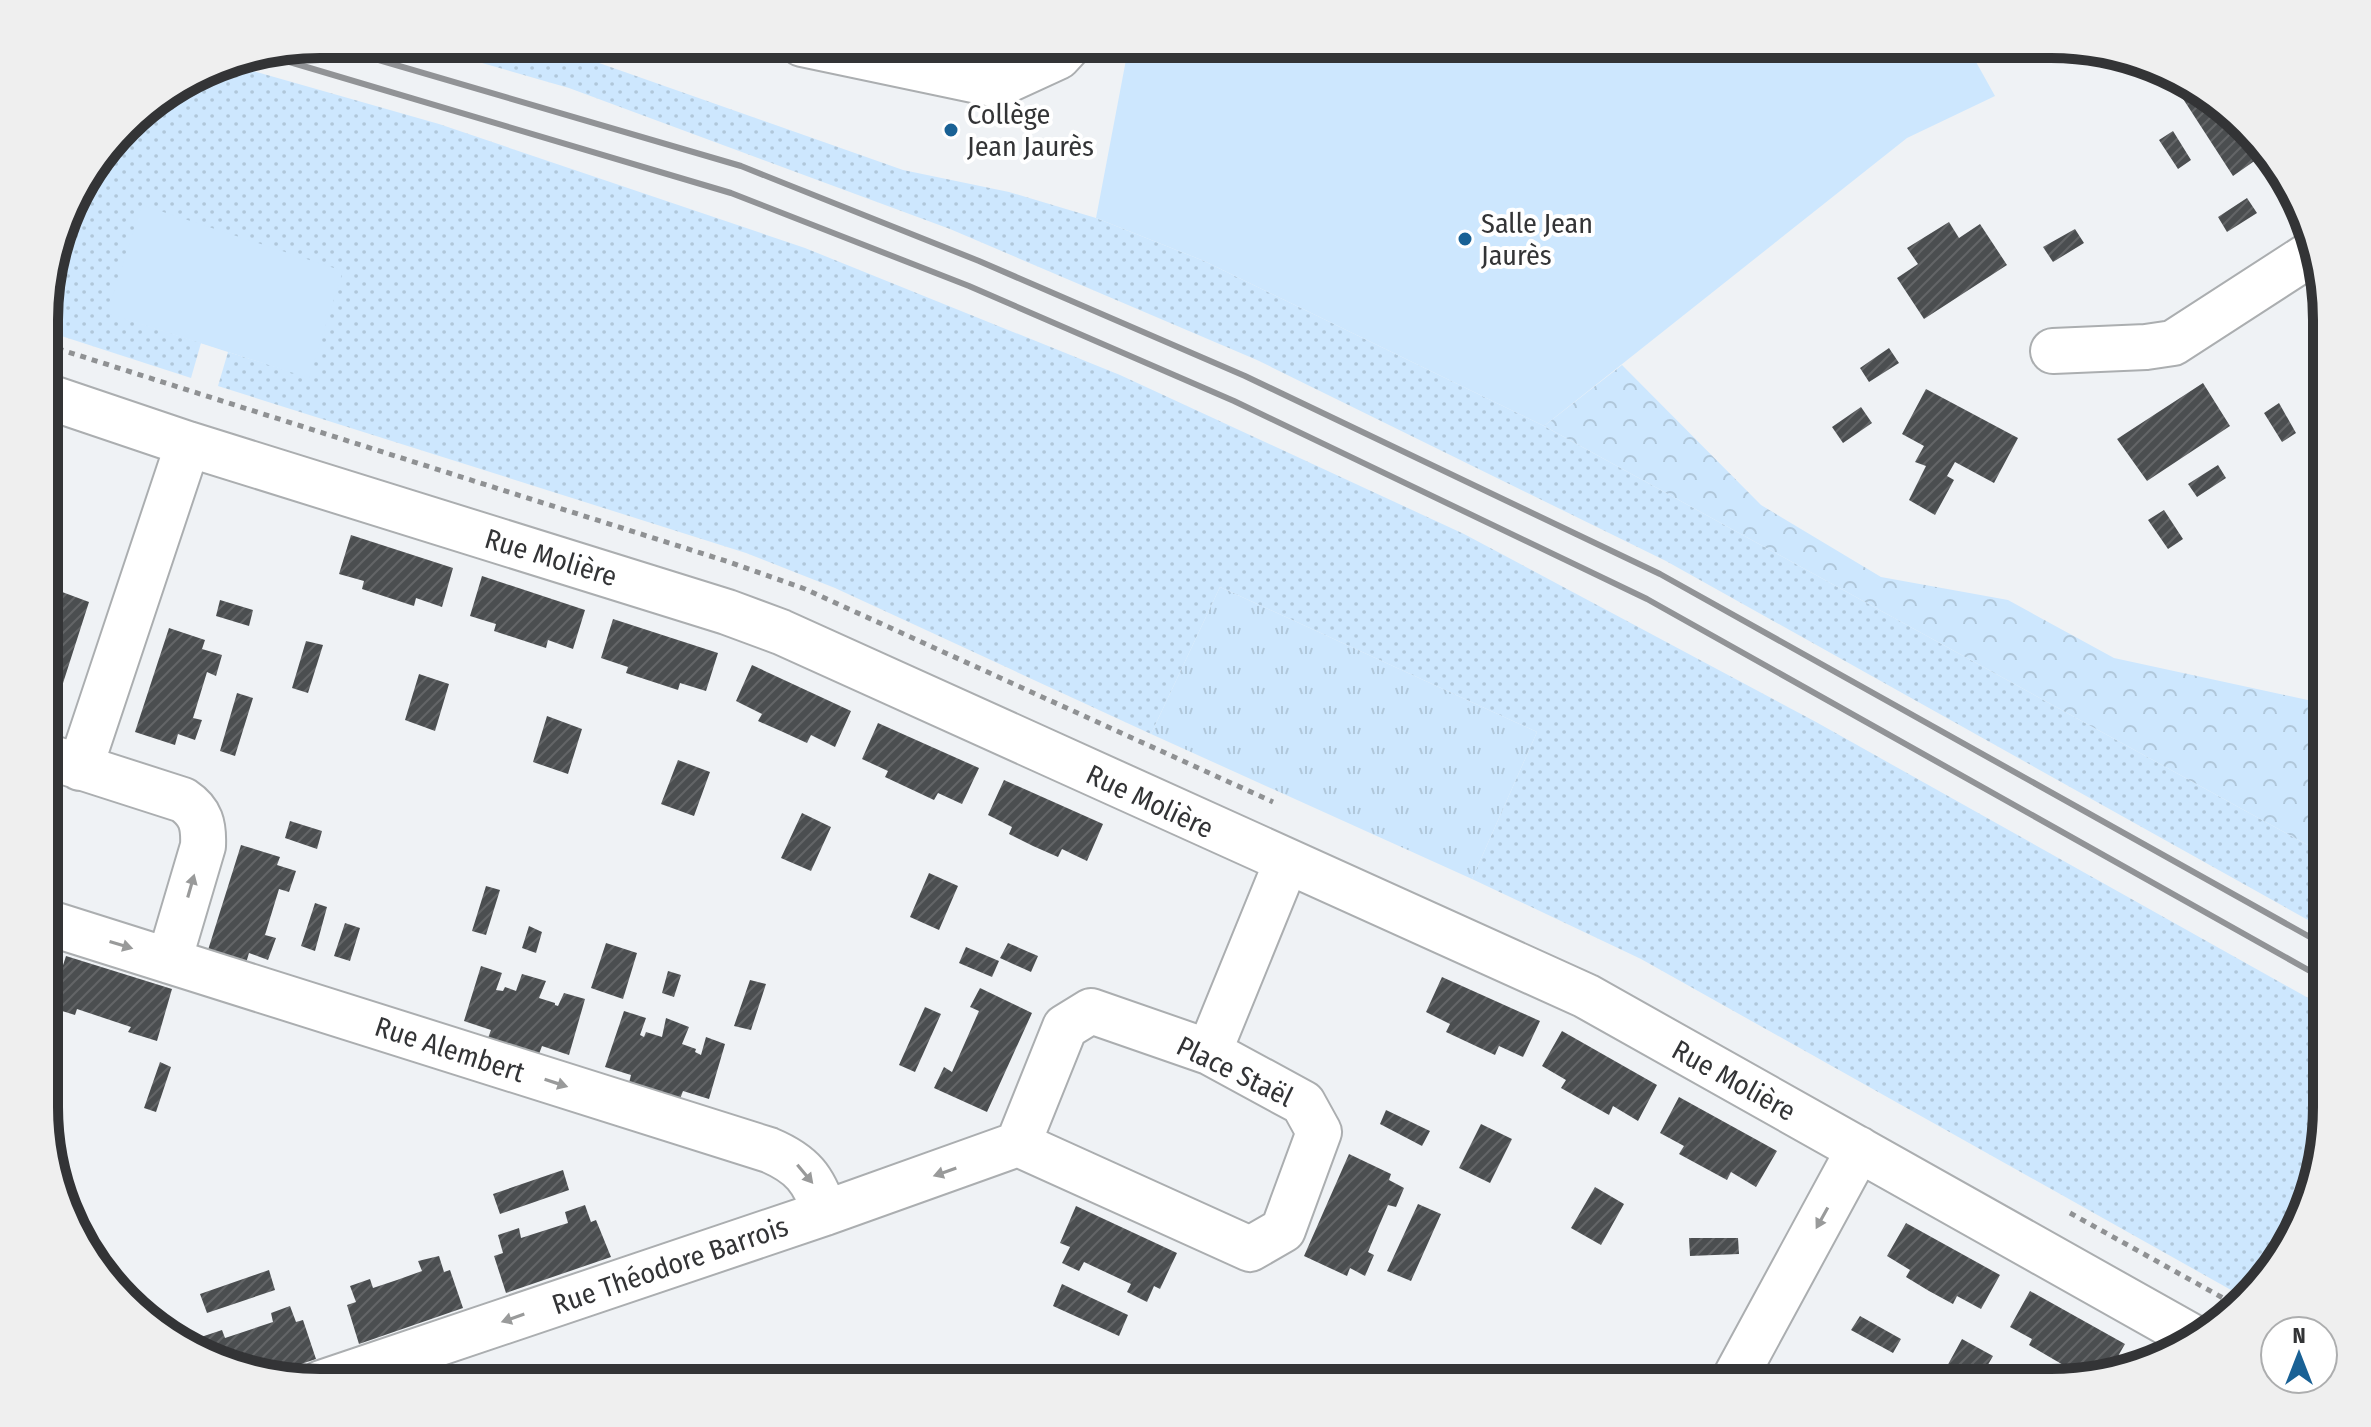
<svg xmlns="http://www.w3.org/2000/svg" width="2371" height="1427" viewBox="0 0 2371 1427" font-family="'Fira Sans Condensed',sans-serif">
	<style>
		.grass { fill: url(#grass-dots) }
		.forest { fill: url(#forest-crowns) }
		.park { fill: url(#park-tufts) }
		.pitch { fill: #cde7fe }
		.building { fill: url(#building-hatch) }
		.lines { fill: none; stroke-linecap: round; stroke-linejoin: round }
		.minor-casing { stroke: #abaeb0; stroke-width: 48 }
		.path { stroke: #8f9193; stroke-width: 5; stroke-dasharray: 6 6; stroke-linecap: butt }
		.minor { stroke: #fff; stroke-width: 44 }
		.rail { stroke: #919396; stroke-width: 6 }
		.oneway { fill: #999a9a }
		.poi-dot { fill: #196195; stroke: #fff; stroke-width: 3 }
		.labels { text-anchor: middle; stroke-width: 8; stroke-linejoin: round; paint-order: stroke }
		.poi-label { font-size: 28px; fill: #333436; stroke: #fff; text-anchor: start }
		.street-label { font-size: 28px; fill: #333436; stroke: #fff }
		.rim { fill: none; stroke: #333436; stroke-width: 10 }
	</style>
	<defs>
		<pattern id="grass-dots" width="8" height="8" patternUnits="userSpaceOnUse" patternTransform="scale(2)"><rect width="8" height="8" fill="#cde7fe"/><path d="M2 2h.1M6 6h.1" fill="none" stroke="#b0c7da" stroke-width="1.8" stroke-linecap="round"/></pattern>
		<pattern id="forest-crowns" width="20" height="18" patternUnits="userSpaceOnUse" patternTransform="scale(2)"><rect width="20" height="18" fill="#cde7fe"/><path d="M2 6a3 3 0 1 1 6 0M12 15a3 3 0 1 1 6 0" fill="none" stroke="#b0c7da"/></pattern>
		<pattern id="park-tufts" width="24" height="20" patternUnits="userSpaceOnUse" patternTransform="scale(2)"><rect width="24" height="20" fill="#cde7fe"/><path d="M3 7l-1-3M5 7V3M7 7l1-3M15 17l-1-3M17 17v-4M19 17l1-3" fill="none" stroke="#b0c7da"/></pattern>
		<pattern id="building-hatch" width="6" height="6" patternUnits="userSpaceOnUse" patternTransform="scale(2)"><rect width="6" height="6" fill="#4b4e50"/><path d="M-1 1l2-2M0 6l6-6M5 7l2-2" fill="none" stroke="#636567"/></pattern>
	</defs>
	<rect width="100%" height="100%" fill="#eff2f5"/>
	<!-- grass -->
	<path class="grass" d="M416,44H545L903,170L1009,192L1096,218L1204,261L1544,426L2326,855V930L1666,561L1257,360L950,229L569,88Z
		M225,63L439,124L805,248L1120,375L1464,534L1816,722L2326,1008V1124L2307,1189L2254,1281L2240,1295L1641,959L1472,879L1537,732L1220,587L1151,734L835,588L746,553L218,386L228,352L309,377L107,313L201,343L191,378L46,331V285L73,198L138,113L215,65Z"/>
	<!-- forest -->
	<path class="forest" d="M1622,365L1761,505L1881,577L2008,600L2114,658L2326,704V855L1544,426Z"/>
	<!-- park -->
	<path class="park" d="M1220,587L1537,732L1472,879L1151,734Z
		M2307,1189L2290,1245L2254,1281Z"/>
	<!-- pitch -->
	<path class="pitch" d="M1129,44H1870L1872,49L1884,44H1966L1995,96L1907,138L1544,426L1204,261L1096,218Z
		M142,205L343,271L309,378L107,313Z"/>
	<!-- building -->
	<path class="building" d="M2126,64L2130,65L2145,69L2133,76Z
		M2187,81H2189L2263,155L2233,176L2176,88Z
		M2173,131L2191,160L2178,169L2159,140Z
		M2247,198L2257,213L2227,232L2218,217Z
		M1949,222L1959,238L1980,224L2007,265L1924,319L1897,278L1918,264L1907,248Z
		M2075,229L2084,243L2053,262L2043,247Z
		M1889,348L1899,363L1869,382L1860,368Z
		M2203,383L2230,426L2147,481L2117,439Z
		M1926,389L2018,438L1994,483L1955,462L1947,476L1954,480L1935,515L1909,500L1926,466L1915,462L1924,446L1902,434Z
		M2279,403L2296,433L2282,442L2264,413Z
		M1861,407L1872,423L1843,443L1832,427Z
		M2218,465L2226,478L2197,497L2188,484Z
		M2164,510L2183,539L2168,549L2148,520Z
		M351,535L453,568L442,607L416,598L414,606L362,589L364,581L339,574Z
		M46,547L60,551L55,563L46,560Z
		M482,576L585,610L573,649L548,640L546,648L494,631L496,624L470,616Z
		M46,586L89,602L56,705L46,702Z
		M220,600L253,610L249,626L216,616Z
		M613,619L718,653L706,691L680,683L678,690L626,673L628,667L601,658Z
		M169,628L205,640L202,649L222,655L216,676L207,672L193,718L202,720L195,740L178,734L175,745L135,732Z
		M306,641L323,645L308,693L292,688Z
		M752,665L851,711L835,747L811,735L807,743L783,732L758,721L762,714L736,701Z
		M419,674L449,684L435,731L405,720Z
		M237,693L253,698L235,756L220,751Z
		M547,716L582,729L568,774L533,762Z
		M878,723L979,768L962,804L938,793L934,800L885,777L888,771L862,759Z
		M678,760L710,772L694,816L661,804Z
		M1004,780L1103,824L1087,861L1062,849L1058,857L1033,846L1009,834L1012,827L988,815Z
		M802,813L831,827L811,871L781,858Z
		M290,821L322,831L317,849L285,838Z
		M241,845L280,857L277,865L296,871L289,892L279,889L265,935L276,938L268,960L249,953L246,963L208,950Z
		M929,873L958,886L939,930L910,917Z
		M486,886L500,890L486,935L472,931Z
		M315,903L327,907L315,951L301,946Z
		M345,923L360,928L350,961L334,956Z
		M529,926L542,932L536,953L522,948Z
		M606,943L637,953L623,999L591,988Z
		M1008,943L1038,956L1031,972L1000,958Z
		M966,947L999,961L992,977L959,963Z
		M66,956L172,989L157,1041L128,1032L131,1027L77,1009L75,1015L46,1006L51,992L54,993Z
		M481,966L502,973L496,990L503,991L505,987L516,991L522,974L546,981L539,998L555,1003V1005L558,1006L564,993L585,999L569,1055L542,1046L539,1054L488,1038L491,1030L464,1021Z
		M668,971L681,975L674,997L662,993Z
		M1442,977L1540,1021L1523,1057L1499,1046L1495,1055L1446,1032L1450,1024L1426,1012Z
		M750,980L766,984L751,1030L734,1026Z
		M980,988L1032,1013L987,1112L934,1088L944,1067L952,1072L979,1011L970,1007Z
		M925,1007L941,1014L915,1072L899,1065Z
		M624,1011L646,1018L640,1035L644,1037L646,1032L662,1037L666,1018L689,1027L682,1044L696,1049L695,1052L701,1055L706,1037L725,1044L709,1099L683,1091L680,1099L629,1083L631,1075L605,1067Z
		M1562,1031L1657,1085L1638,1121L1613,1106L1609,1115L1561,1088L1566,1080L1542,1066Z
		M160,1062L171,1067L156,1112L144,1108Z
		M1679,1097L1777,1151L1756,1187L1731,1172L1727,1180L1679,1154L1684,1146L1660,1133Z
		M1386,1110L1430,1131L1422,1146L1380,1124Z
		M1481,1124L1512,1139L1490,1183L1459,1168Z
		M1349,1154L1391,1174L1389,1180L1404,1188L1396,1207L1388,1205L1378,1228L1368,1252L1374,1255L1365,1276L1350,1268L1347,1276L1304,1256Z
		M563,1170L569,1190L500,1214L493,1194Z
		M1595,1187L1624,1204L1601,1245L1571,1228Z
		M1418,1204L1441,1214L1411,1281L1387,1271Z
		M585,1205L591,1222L596,1220L611,1257L506,1293L494,1256L503,1253L498,1235L519,1228L521,1238L568,1223L565,1212Z
		M1076,1206L1177,1253L1160,1289L1154,1286L1147,1302L1127,1292L1131,1284L1084,1262L1079,1271L1062,1263L1070,1247L1060,1243Z
		M1906,1223L2000,1275L1981,1309L1957,1296L1953,1304L1929,1291L1906,1277L1910,1270L1887,1256Z
		M1689,1238H1738L1739,1254L1690,1256Z
		M439,1256L444,1272L450,1270L463,1308L359,1344L347,1305L356,1302L350,1286L370,1279L373,1288L397,1280L422,1271L418,1261Z
		M269,1270L275,1290L207,1313L200,1294Z
		M1062,1284L1128,1315L1119,1336L1053,1306Z
		M2030,1291L2125,1344L2110,1370L2096,1374L2081,1366L2077,1373L2029,1345L2032,1339L2010,1327Z
		M290,1306L296,1322L303,1320L316,1359L277,1372L206,1352L201,1337L222,1330L225,1338L273,1322L271,1313Z
		M1860,1316L1901,1339L1893,1353L1851,1330Z
		M1962,1339L1993,1356L1978,1382H1946L1940,1379Z"/>
	<g class="lines">
		<!-- minor casing -->
		<g class="minor-casing">
			<path id="minor" d="M802,44L997,85L1058,57L1070,44
				M2053,351L2146,347L2173,343L2312,253
				M46,396L188,444L727,612L781,632L1586,996L2196,1339
				M46,756L183,800C201,812 204,825 203,846L169,961
				M80,768L188,444
				M46,922L769,1150C802,1164 814,1179 825,1213
				M1091,1011L1209,1052L1303,1103L1319,1132L1283,1230L1250,1249L1018,1144L1065,1027Z
				M1209,1052L1286,863
				M321,1383L825,1213L1018,1144
				M1732,1383L1859,1149"/>
		</g>
		<!-- path -->
		<path class="path" d="M46,345L729,562L805,589L1273,802
			M2070,1213L2232,1303"/>
		<!-- minor -->
		<use href="#minor" class="minor"/>
		<!-- rail -->
		<path class="rail" d="M324,44L741,166L979,261L1245,376L1660,574L2326,946
			M266,55L731,193L969,286L1234,401L1647,599L2326,980"/>
	</g>
	<!-- one-way arrows -->
	<defs><path id="oneway-solid" d="M-6-.8H1V-3.2L6.5 0L1 3.2V.8H-6Z" transform="scale(2)"/></defs>
	<g class="oneway">
		<use href="#oneway-solid" transform="translate(191 886) rotate(-74)"/>
		<use href="#oneway-solid" transform="translate(121 945) rotate(17)"/>
		<use href="#oneway-solid" transform="translate(556 1083) rotate(18)"/>
		<use href="#oneway-solid" transform="translate(945 1172) rotate(161)"/>
		<use href="#oneway-solid" transform="translate(805 1174) rotate(50)"/>
		<use href="#oneway-solid" transform="translate(1822 1218) rotate(119)"/>
		<use href="#oneway-solid" transform="translate(513 1318) rotate(161)"/>
	</g>
	<!-- markers -->
	<g class="poi-dot">
		<circle cx="951" cy="130" r="8"/>
		<circle cx="1465" cy="239" r="8"/>
	</g>
	<g class="labels">
		<!-- poi labels -->
		<g class="poi-label">
			<text x="967" y="124">Collège<tspan x="967" dy="32">Jean Jaurès</tspan></text>
			<text x="1481" y="233">Salle Jean<tspan x="1481" dy="32">Jaurès</tspan></text>
		</g>
		<!-- street labels -->
		<g class="street-label">
			<text transform="translate(551 557) rotate(17)" y="10">Rue Molière</text>
			<text transform="translate(1150 801) rotate(25)" y="10">Rue Molière</text>
			<text transform="translate(450 1049) rotate(18)" y="10">Rue Alembert</text>
			<text transform="translate(1235 1071) rotate(26)" y="10">Place Staël</text>
			<text transform="translate(1734 1080) rotate(29)" y="10">Rue Molière</text>
			<text transform="translate(670 1265) rotate(-19)" y="10">Rue Théodore Barrois</text>
		</g>
	</g>
	<!-- crop -->
	<path d="M0 0H2371V1427H0ZM320 58H2051A262 262 0 0 1 2313 320V1107A262 262 0 0 1 2051 1369H320A262 262 0 0 1 58 1107V320A262 262 0 0 1 320 58Z" fill="#efefef" fill-rule="evenodd"/>
	<path class="rim" d="M320 58H2051A262 262 0 0 1 2313 320V1107A262 262 0 0 1 2051 1369H320A262 262 0 0 1 58 1107V320A262 262 0 0 1 320 58Z"/>
	<!-- north arrow -->
	<g transform="translate(2299 1355)"><circle r="38" fill="#ffffff" stroke="#adaeaf" stroke-width="2"/>
	<path d="M0-6L14 30L0 20L-14 30Z" fill="#196195"/>
	<text y="-12" font-size="22" font-weight="bold" text-anchor="middle" fill="#333436">N</text>
	</g>
</svg>
